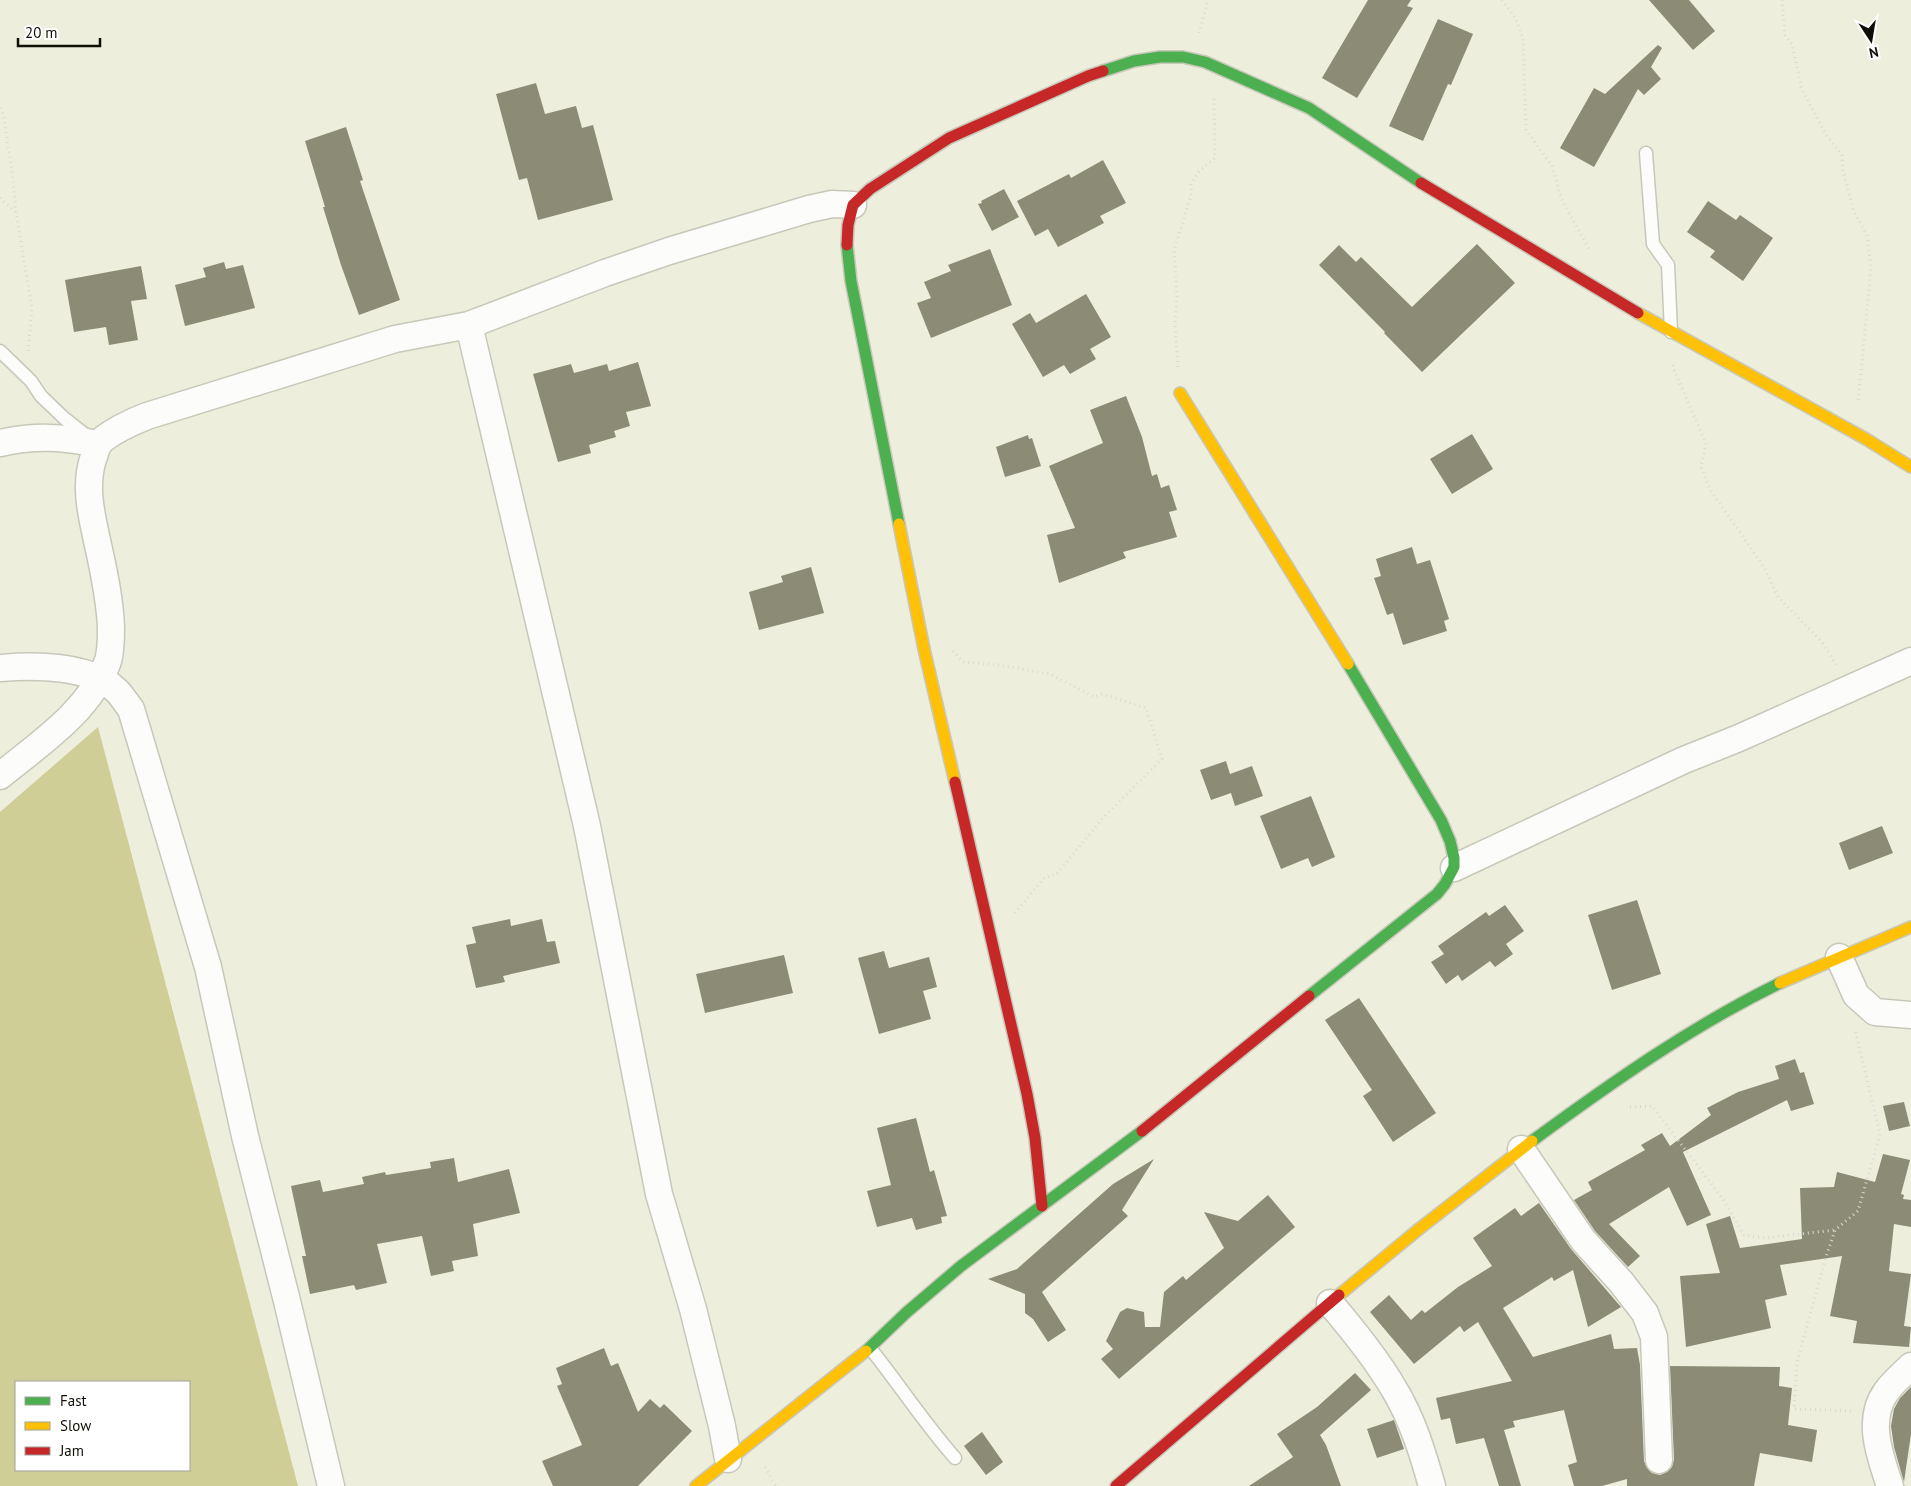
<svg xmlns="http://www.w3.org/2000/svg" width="1911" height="1486" viewBox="0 0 1911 1486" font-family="'PT Sans',sans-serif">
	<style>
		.forest { fill: #d0ce97; fill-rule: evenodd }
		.building { fill: #8c8b75 }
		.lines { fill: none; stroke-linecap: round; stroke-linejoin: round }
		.lane-casing { stroke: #c8c8ba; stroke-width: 15 }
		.street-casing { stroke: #c8c8ba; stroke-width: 29 }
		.fast-casing { stroke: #c8c8ba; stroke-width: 14 }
		.slow-casing { stroke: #c8c8ba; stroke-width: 14 }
		.jam-casing { stroke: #c8c8ba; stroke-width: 14 }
		.path { stroke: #dadad4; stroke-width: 3; stroke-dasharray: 1 4; stroke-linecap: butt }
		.lane { stroke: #fcfcfa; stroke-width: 12 }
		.street { stroke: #fcfcfa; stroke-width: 26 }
		.fast { stroke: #4caf50; stroke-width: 11 }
		.slow { stroke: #ffc107; stroke-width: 11 }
		.jam { stroke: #c62828; stroke-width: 11 }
	</style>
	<rect width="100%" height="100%" fill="#eeeedc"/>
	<!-- forest -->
	<path class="forest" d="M98,727L298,1486H0V812ZM16,1382H189V1470H16Z"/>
	<!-- building -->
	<path class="building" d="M1368,0H1411L1407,6L1413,8L1357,98L1322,78Z
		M1649,0H1689L1715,31L1693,50Z
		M1438,19L1473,34L1451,85L1448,84L1423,141L1389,126Z
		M1658,45L1662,48L1651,67L1661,79L1644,95L1638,89L1594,167L1560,148L1594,88L1605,94Z
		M536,83L545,114L576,106L582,128L593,125L613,200L538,220L527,178L519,180L496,94Z
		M346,127L363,180L360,181L400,300L359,315L341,265L323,207H325L305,141Z
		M1103,160L1126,203L1100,216L1104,223L1058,247L1048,229L1035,236L1017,201L1069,174L1071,178Z
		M1004,189L1019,217L992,231L978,204L982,203L981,201Z
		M1708,201L1736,220L1740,215L1773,238L1743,281L1710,257L1715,251L1687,232Z
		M1477,244L1515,283L1422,372L1384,333L1385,332L1319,265L1339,245L1356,262L1361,257L1412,307Z
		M990,249L1012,305L931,338L917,303L931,298L924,282L951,271L948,265Z
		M224,262L226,269L243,265L255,308L185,326L175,285L206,277L203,268Z
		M141,266L147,299L131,301L138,340L109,345L106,327L74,332L65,280Z
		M1086,294L1111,337L1090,349L1096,359L1070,374L1064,365L1043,377L1012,324L1030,313L1036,323Z
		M638,362L651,406L626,412L630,426L614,431L616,437L589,445L591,453L558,462L533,374L571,364L574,373L607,364L609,371Z
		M1126,396L1142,437L1152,476L1157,474L1161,488L1169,485L1177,510L1169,512L1177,537L1123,552L1126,558L1059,583L1047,535L1075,528L1049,466L1103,443L1090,410Z
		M1472,434L1493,469L1452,494L1430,459Z
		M1028,435L1029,439L1032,438L1041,466L1005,477L996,447Z
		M1412,547L1417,564L1430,560L1449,619L1444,621L1447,631L1403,645L1393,613L1387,615L1374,578L1381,576L1376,559Z
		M811,567L824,613L759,630L749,592L783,582L781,576Z
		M1226,761L1230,774L1252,766L1263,796L1235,806L1231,793L1211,800L1200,770Z
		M1311,796L1335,857L1312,867L1308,858L1281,869L1260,816Z
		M1882,826L1893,853L1849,870L1839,843Z
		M1637,900L1661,974L1612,990L1588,915Z
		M1505,905L1524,931L1506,944L1513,954L1495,967L1490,961L1462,981L1458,975L1446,984L1431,962L1444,954L1438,946L1486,912L1489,916Z
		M510,919L511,926L542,919L547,942L555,941L560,963L503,976L505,982L476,988L466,945L476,943L472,927Z
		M884,951L889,968L929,957L937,987L923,991L931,1019L879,1034L858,958Z
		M784,955L793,993L705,1013L696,974Z
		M1359,998L1436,1113L1393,1142L1363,1096L1372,1090L1325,1020Z
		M1795,1059L1800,1073L1804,1072L1814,1104L1791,1111L1787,1100L1683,1152L1711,1215L1687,1226L1669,1187L1609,1224L1640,1256L1628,1267L1595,1231L1574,1200L1592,1190L1588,1182L1645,1150L1641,1145L1662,1133L1670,1146L1711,1115L1707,1108L1738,1092L1779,1079L1775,1066Z
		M1904,1102L1910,1126L1889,1131L1883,1106Z
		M916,1118L930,1172L934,1170L947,1216L941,1217L942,1223L916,1230L912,1218L877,1227L867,1191L891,1185L877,1128Z
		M1883,1154L1910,1160L1901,1194L1904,1195L1903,1199L1911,1200V1227L1894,1224L1889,1271L1911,1274L1904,1326L1911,1327L1909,1347L1853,1343L1857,1321L1830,1316L1842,1256L1780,1265L1787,1295L1765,1300L1771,1328L1686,1347L1680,1276L1720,1273L1706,1224L1730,1216L1740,1248L1802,1239L1800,1188L1834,1187L1837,1172L1875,1182Z
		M454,1158L458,1182L509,1169L520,1213L473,1224L478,1256L452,1261L454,1271L431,1276L422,1236L377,1244L387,1283L356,1290L354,1285L310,1294L302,1256H306L291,1186L320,1180L323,1192L364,1184L362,1177L385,1172L386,1175L431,1168L430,1162Z
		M1154,1159L1122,1210L1128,1216L1042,1292L1066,1330L1048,1342L1033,1319L1025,1313V1294L988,1279L1017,1269L1113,1184Z
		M1268,1195L1295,1227L1119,1379L1101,1359L1113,1349L1106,1341L1120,1312L1127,1308L1144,1312L1145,1327H1160L1164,1292L1183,1276L1186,1280L1224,1248L1204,1212L1238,1221Z
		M1539,1203L1571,1249L1621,1307L1588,1327L1573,1270L1554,1281L1552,1277L1503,1308L1533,1357L1611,1334L1614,1349L1637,1348L1640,1365L1644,1461L1647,1468L1652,1473L1660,1475L1667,1472L1672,1467L1674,1459L1670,1366L1780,1367L1779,1386L1792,1388L1788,1425L1817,1430L1812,1462L1760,1453L1754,1486H1627V1479L1602,1486H1574L1568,1465L1577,1462L1564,1410L1513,1421L1515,1427L1504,1430L1521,1486H1499L1484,1438L1456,1444L1450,1418L1441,1420L1436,1398L1512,1381L1478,1322L1464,1332L1460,1326L1414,1364L1370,1312L1389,1295L1411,1320L1422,1310L1425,1313L1458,1287L1492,1266L1473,1238L1515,1208L1521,1216Z
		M604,1348L611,1366L618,1363L638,1412L650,1399L660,1408L664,1404L692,1431L638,1486H553L542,1461L582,1445L557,1386L562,1384L556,1368Z
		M1355,1373L1371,1390L1320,1435L1326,1445L1341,1486H1249L1293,1457L1277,1434L1317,1407Z
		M1911,1387V1434L1904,1482L1894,1447L1891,1426L1894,1409L1900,1398Z
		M1394,1420L1404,1449L1377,1458L1367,1429Z
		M982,1432L1003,1462L986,1475L964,1446Z"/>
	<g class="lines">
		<!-- lane casing -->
		<g class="lane-casing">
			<path id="lane" d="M1646,153L1653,244L1668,265L1671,332
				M0,351L31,381L41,396L64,418L88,437
				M870,1348C899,1384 924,1423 955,1458"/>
		</g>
		<!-- street casing -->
		<g class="street-casing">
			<path id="street" d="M469,325L587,826L659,1194L693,1309L722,1426L728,1459
				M0,443C35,435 63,437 98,444
				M0,668C35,665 90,665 117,691C122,696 126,703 131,709L208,967L245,1136L287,1301L331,1486
				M0,776C39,744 90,711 108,661C111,651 111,638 111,628C110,600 104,572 98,545C92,517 84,488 93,459C95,455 96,448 98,445C105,434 134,421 147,416L395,339L469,325L605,273L669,251L809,209L832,204L853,205
				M1454,868L1684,760L1739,738L1911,661
				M1839,957L1856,995L1875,1012L1911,1015
				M1521,1149L1583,1240L1621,1282L1645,1313L1654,1337L1659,1460
				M1330,1303C1354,1331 1376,1358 1394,1389C1412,1418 1423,1454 1432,1486
				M1890,1486C1880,1456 1866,1420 1886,1392C1893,1382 1903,1374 1911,1366"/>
		</g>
		<!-- fast casing -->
		<g class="fast-casing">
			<path id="fast" d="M1103,71L1134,61L1160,57H1183L1205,62L1309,108L1421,183
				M847,245L851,281L899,524
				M1309,996L1437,894L1445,884L1454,867V858L1450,841L1441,820L1348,664
				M1532,1141C1611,1083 1692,1026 1780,983
				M866,1351L907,1312L961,1266L1142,1131"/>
		</g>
		<!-- slow casing -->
		<g class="slow-casing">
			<path id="slow" d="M1638,313L1866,439L1911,467
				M1180,393L1348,664
				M899,524L924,649L955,782
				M1780,983L1911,927
				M1339,1295L1419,1229L1532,1141
				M696,1486L866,1351"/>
		</g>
		<!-- jam casing -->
		<g class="jam-casing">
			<path id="jam" d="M1421,183L1638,313
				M847,245L848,225L853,205L870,189L949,138L1088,76L1103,71
				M955,782L1027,1094L1035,1138L1042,1206
				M1142,1131L1309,996
				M1116,1486L1339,1295"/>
		</g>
		<!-- path -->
		<path class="path" d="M1502,0L1516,19L1523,39L1526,130L1552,166L1562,200L1590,251
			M1782,0L1785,35L1792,44L1802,90L1827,136L1842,155L1843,170L1853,210L1867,235L1871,268L1858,404
			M1199,33L1208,0
			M0,108L3,114L12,170L16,212L32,309L28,351
			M0,198L15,212
			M1673,365L1674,370L1706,443L1701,467L1711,491L1764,567L1778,597L1822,642L1836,665
			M1178,367L1175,325L1177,297L1174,250L1191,196V184L1199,171L1215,158L1214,95
			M953,651L963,662L992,664L1050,674L1094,697L1102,694L1146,708L1162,759L1102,819L1057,874L1045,877L1013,915
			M1630,1107L1652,1106L1723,1199L1744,1235L1765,1238L1835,1230
			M1851,1411L1794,1409L1797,1363L1824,1263L1835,1230L1858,1211L1880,1134L1855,1030
			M765,1467L776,1486"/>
		<!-- lane -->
		<use href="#lane" class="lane"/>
		<!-- street -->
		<use href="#street" class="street"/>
		<!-- fast -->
		<use href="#fast" class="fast"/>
		<!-- slow -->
		<use href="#slow" class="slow"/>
		<!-- jam -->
		<use href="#jam" class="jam"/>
	</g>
	<!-- legend -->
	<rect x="15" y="1381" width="175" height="90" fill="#ffffff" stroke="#9f9f9b"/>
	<rect x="25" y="1397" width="25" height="8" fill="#4caf50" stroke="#9f9f9b"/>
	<text x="60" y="1406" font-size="15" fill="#100f05">Fast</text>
	<rect x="25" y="1422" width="25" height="8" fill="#ffc107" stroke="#9f9f9b"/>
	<text x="60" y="1431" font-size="15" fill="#100f05">Slow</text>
	<rect x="25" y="1447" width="25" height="8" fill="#c62828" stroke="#9f9f9b"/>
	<text x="60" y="1456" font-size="15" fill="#100f05">Jam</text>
	<!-- north arrow -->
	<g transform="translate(1871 40) rotate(168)" stroke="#ffffff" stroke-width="4" paint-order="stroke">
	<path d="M0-4L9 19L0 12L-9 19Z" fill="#100f05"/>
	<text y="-8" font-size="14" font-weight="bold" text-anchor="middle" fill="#100f05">N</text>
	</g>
	<!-- scale -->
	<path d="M18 38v8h82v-8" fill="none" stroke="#100f05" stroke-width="2.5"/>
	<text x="25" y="38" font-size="15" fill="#100f05" stroke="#ffffff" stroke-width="4" paint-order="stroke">20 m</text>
</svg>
